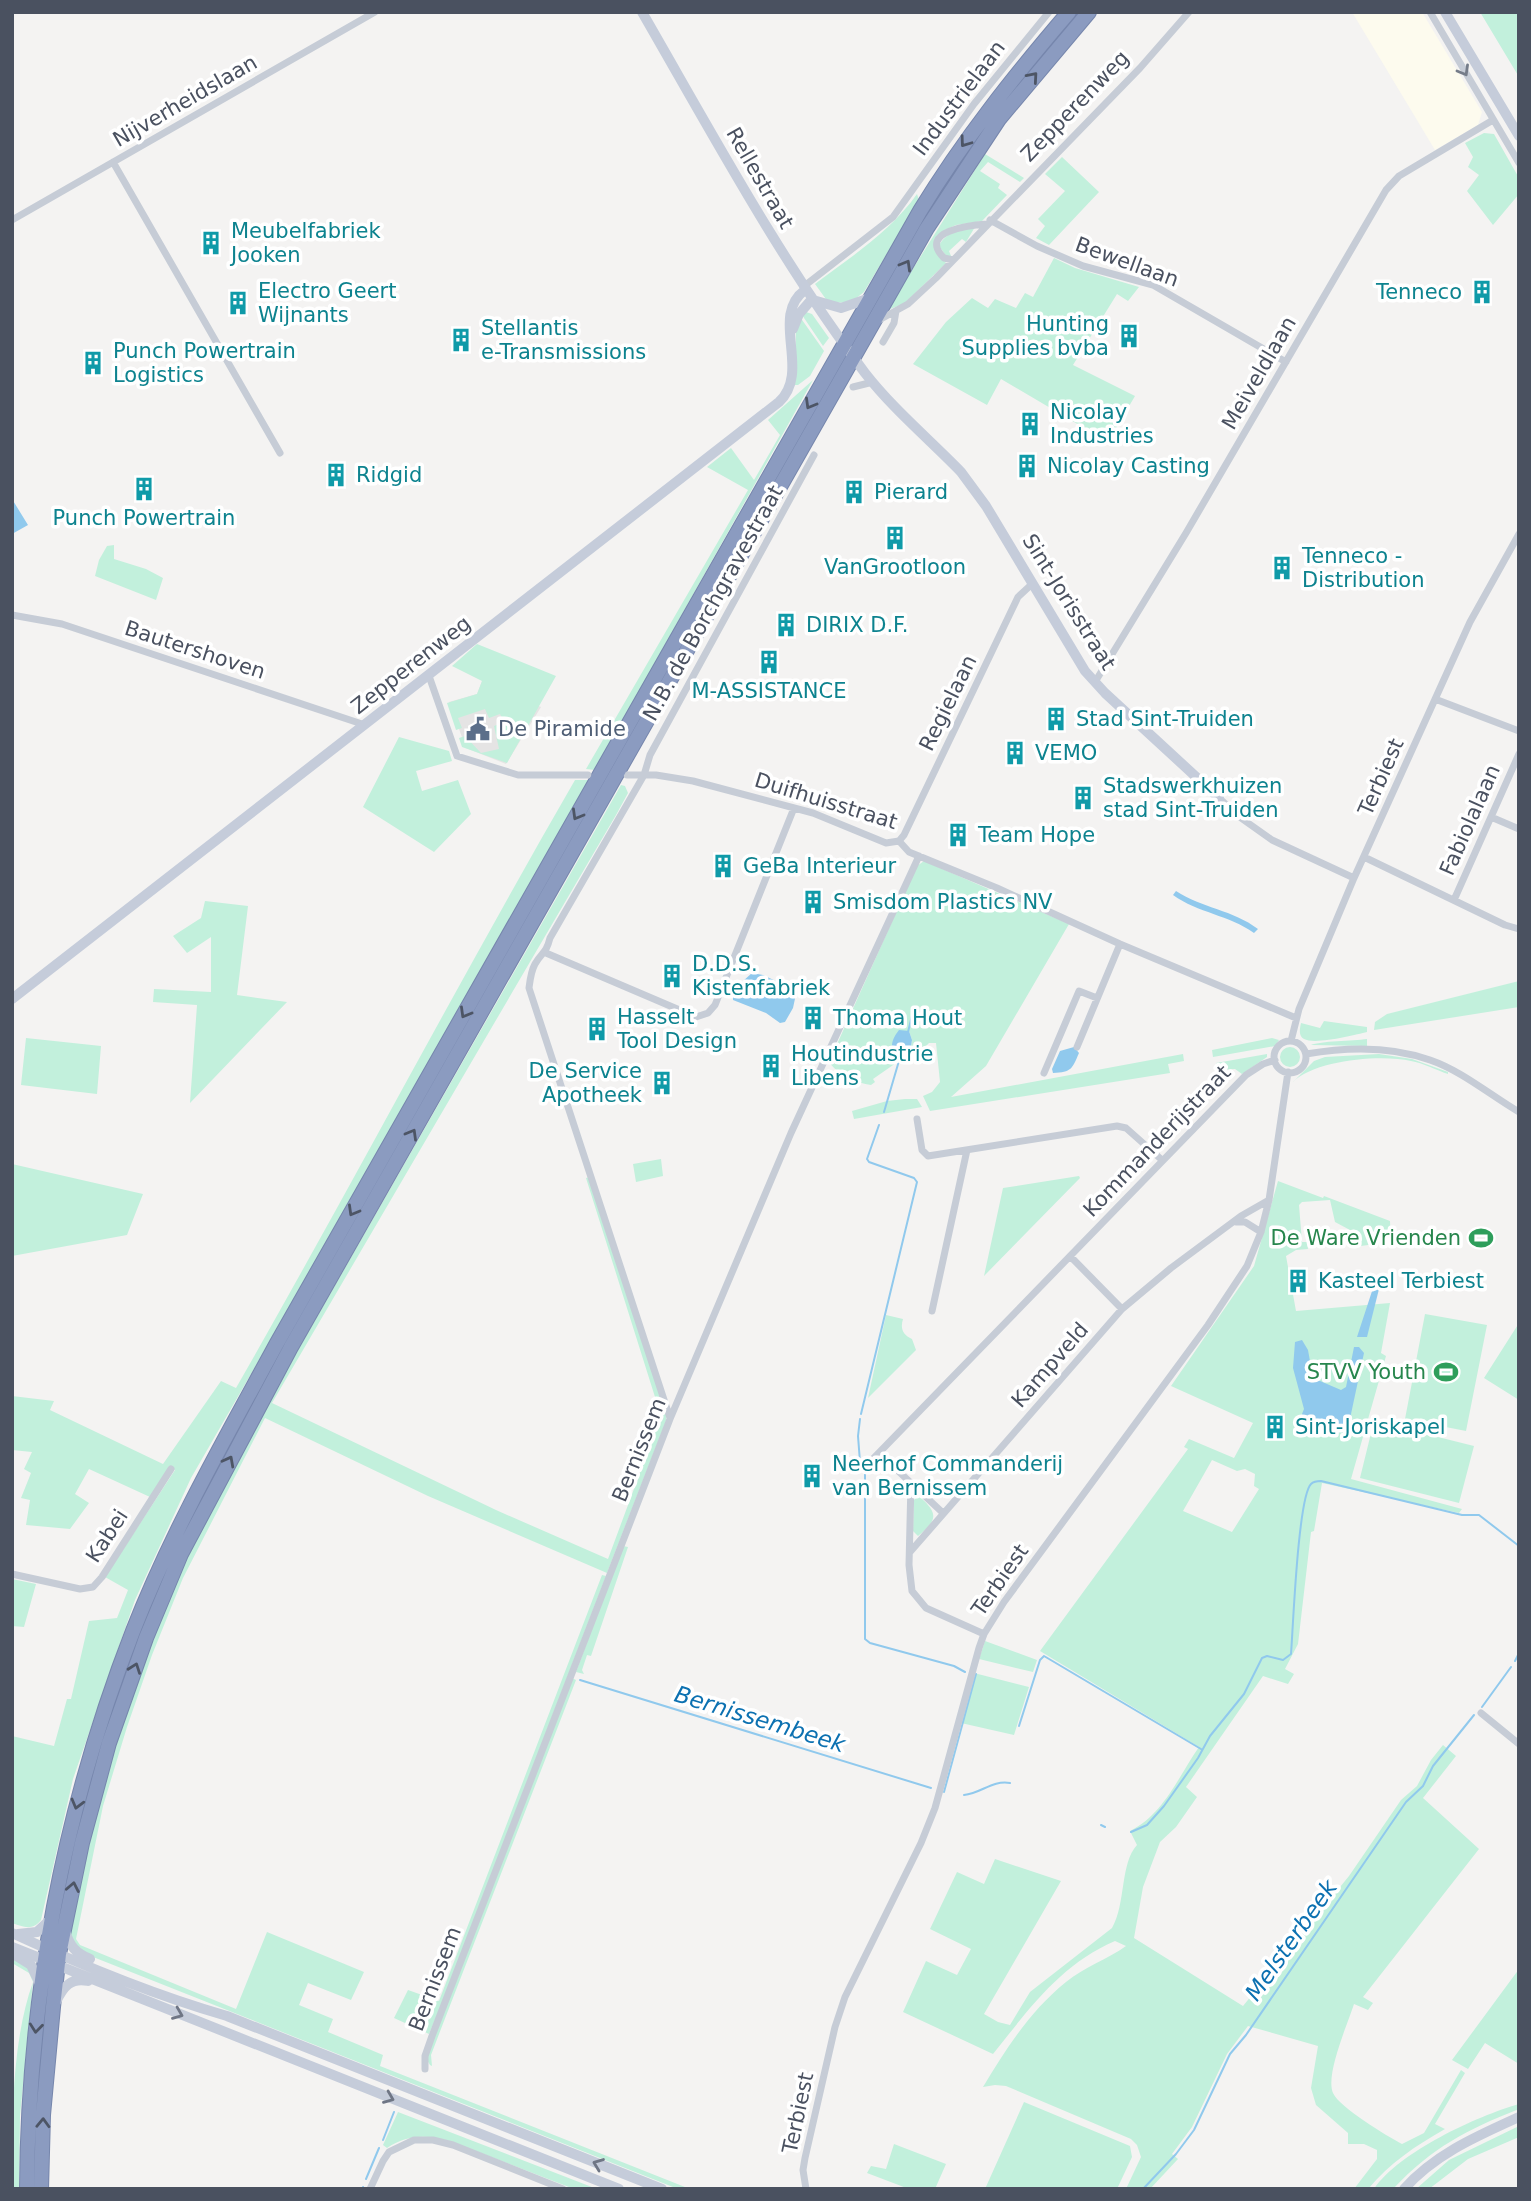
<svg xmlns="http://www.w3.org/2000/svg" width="1531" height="2201" viewBox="0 0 1531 2201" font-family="'DejaVu Sans',sans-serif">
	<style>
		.commercial { fill: #fdfbee }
		.education { fill: #e5e4e4 }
		.green { fill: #c2f0dc; fill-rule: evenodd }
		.water { fill: #90c9ed }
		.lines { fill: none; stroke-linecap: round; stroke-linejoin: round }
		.stream { stroke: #90c9ed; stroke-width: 2 }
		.highway-casing { stroke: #7686ac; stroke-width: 16 }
		.street { stroke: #c6ccd6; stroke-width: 7 }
		.secondary { stroke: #c5ccda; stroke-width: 10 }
		.highway { stroke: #8b9bc0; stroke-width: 14 }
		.oneway { stroke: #757c89 }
		.oneway2 { stroke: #4d5565 }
		.oneway3 { stroke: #6f7685 }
		.labels { text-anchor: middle; stroke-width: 7; stroke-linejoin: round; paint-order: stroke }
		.street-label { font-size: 21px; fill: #4a5160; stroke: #fff }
		.culture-label { font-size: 21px; fill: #0d838f; stroke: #fff; text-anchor: start }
		.service-label { font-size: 21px; fill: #4e5e75; stroke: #fff; text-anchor: start }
		.leisure-label { font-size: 21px; fill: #27864d; stroke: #fff; text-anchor: end }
		.water-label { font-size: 23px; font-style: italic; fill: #0c71b1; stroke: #fff }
	</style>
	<rect width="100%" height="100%" fill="#f4f3f2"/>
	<!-- commercial -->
	<path class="commercial" d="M1352,12H1422L1482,112L1478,125L1435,150Z"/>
	<!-- education -->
	<path class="education" d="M482,681L541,707L506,764L466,748L449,702L477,694Z"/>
	<!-- green -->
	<path class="green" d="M1480,12H1519V77Z
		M1484,133L1494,134L1519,178V194L1493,225L1467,191L1479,175L1468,167L1473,157L1465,143Z
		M985,154L1024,178L1020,182L988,162L980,171L1000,184L998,188L1007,195L982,221L956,225L945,230L936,252L946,263L904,304L890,309L892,302Z
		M1062,157L1099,192L1049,245L1036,238L1045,226L1038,219L1065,191L1045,174Z
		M917,194L919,200L864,292L850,303L828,302L815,284C851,257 891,231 917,194Z
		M975,227L966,242L962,239L949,251L951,256L947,257L939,246C946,231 961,230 975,227Z
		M1054,258L1075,268L1139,287L1128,301L1117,294L1073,365L1135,396L1108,442L1001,379L987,405L913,364L946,322L972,298L988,308L995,299L1016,308L1025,293L1033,297Z
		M806,312L812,314L829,338L823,346L802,315Z
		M800,317L824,351L810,376L798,385H795L796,326Z
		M813,380L595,770L586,769L748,490L707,467L731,448L754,480L780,435L768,420Z
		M114,545V559L146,569L163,578L156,600L95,576L99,560L107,546Z
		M477,644L556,676L507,763L462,747L459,738L465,736L481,753L499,749L494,726L504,722L500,714L489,718L485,709L458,718L462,728L456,730L447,703L477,694L482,681L452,666Z
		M399,737L449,751L452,761L416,771L422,791L458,780L471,814L434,852L363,807Z
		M575,780H589L412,1095L191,1478L135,1600L73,1779L41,1920C33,1931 23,1927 12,1923V1736L54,1746L67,1699H71L89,1621L117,1618L128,1590L105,1577L175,1470L169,1468L150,1497L89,1469L75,1494L89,1503L70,1529L26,1525L30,1500L21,1498L31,1473L24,1469L32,1452L12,1450V1396L54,1401L50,1410L163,1464L221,1381L236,1388C351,1187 459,981 575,780Z
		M621,785L625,786L628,793L616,815L272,1403L496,1510L608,1559L661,1416L586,1178L590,1177L666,1415V1421L607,1573L428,1496L265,1418L183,1578L152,1655L127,1727L103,1806L76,1939L80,1945L236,2009L267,1932L364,1972L351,2000L308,1983L299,2005L333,2019L328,2032L383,2055L380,2066L690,2189H678L83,1953L70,1936C92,1818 124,1701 172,1591C195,1537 223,1485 250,1434Z
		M924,861L1069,924L986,1066L951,1097L1183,1054L1184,1061L1168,1064L1170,1073L930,1111L923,1096L932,1092L940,1082L936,1043H929L919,1053L910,1052L912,1040L909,1031L893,1057L896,1063L873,1079L875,1082L871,1085C857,1083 837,1074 829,1062L917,866Z
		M205,901L248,906L237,995L287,1002L190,1103L197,1005L153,1002L154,989L211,992V937L187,953L173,936L201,918Z
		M1519,981V1007L1374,1030L1375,1022L1387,1014Z
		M1324,1021L1367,1027V1032C1355,1035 1315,1045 1304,1039C1298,1036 1300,1028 1301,1023L1320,1028Z
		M26,1038L101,1046L97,1094L21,1085Z
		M1272,1038L1279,1040L1275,1046L1213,1057L1212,1050Z
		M1367,1039V1046L1311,1045C1320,1041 1353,1041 1367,1039Z
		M1280 1057a10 10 0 1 1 20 0a10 10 0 1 1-20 0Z
		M1267,1054V1057L1242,1074L1235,1069L1217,1070L1216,1063Z
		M1379,1054L1412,1059L1448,1072V1074C1436,1070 1423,1063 1411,1061C1381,1054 1315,1060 1293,1082L1314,1061L1325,1057Z
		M905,1099H917L922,1107L854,1119L852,1111L887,1101Z
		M661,1159L663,1176L636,1182L633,1164Z
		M12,1164L143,1194L127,1235L12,1256Z
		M1079,1176L1080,1178L984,1276L1003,1188Z
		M1278,1181L1323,1198L1324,1196L1390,1221L1391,1242L1353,1247L1350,1230L1335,1222L1330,1200L1302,1202L1299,1205L1302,1242H1307L1308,1249L1296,1250L1286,1256L1296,1311L1390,1303L1381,1353L1386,1356L1351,1479L1462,1509L1459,1513L1322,1483L1314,1531L1311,1532L1298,1644L1285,1669L1294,1674L1288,1684L1263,1676L1186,1787L1197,1797L1176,1827L1160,1842L1143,1887L1134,1938L1243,2006L1349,1876L1401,1800L1417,1786L1431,1760L1443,1745L1456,1756L1423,1798L1479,1849L1363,1997L1373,2003L1368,2010L1354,2004C1348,2023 1325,2075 1333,2093C1339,2107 1387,2136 1402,2144L1424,2133L1461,2070L1465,2073L1435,2124L1445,2129C1415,2146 1390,2163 1368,2189H1354L1377,2159V2150L1364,2144H1348V2133L1316,2105L1311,2088L1318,2046L1248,2026L1227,2054L1192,2127L1172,2154L1178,2159L1150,2189H1126L1141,2157L1137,2145L1131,2139L1006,2086L995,2085L983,2087C1006,2049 1030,2011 1066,1982C1084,1967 1108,1959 1126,1946L1115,1941C1061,1964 1029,2009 993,2054L903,2012L926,1961L957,1975L971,1949L930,1929L957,1872L984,1884L995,1859L1061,1881L984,2014L998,2022L1010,2025L1030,1992L1112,1928C1126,1904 1120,1863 1137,1845L1130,1831C1164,1814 1178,1777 1199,1747L1040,1651L1188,1449L1184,1447L1189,1439L1234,1458L1253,1423L1171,1386L1254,1266ZM1212,1460L1237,1471L1245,1469L1255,1474L1254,1486L1259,1489L1232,1532L1183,1511Z
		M1425,1314L1487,1325L1466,1431L1405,1419Z
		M886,1315L903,1319C900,1329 903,1335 912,1339L916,1350L868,1398Z
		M1519,1323V1400L1484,1378Z
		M1374,1421L1474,1446L1459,1503L1360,1478Z
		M917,1497H920C939,1514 937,1520 918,1536L913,1531L914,1500Z
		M623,1546L628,1547L591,1656L587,1655L582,1670L584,1674L576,1672Z
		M602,1575L606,1576L442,2003L429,2034L394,2018L408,1990L439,2001Z
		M12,1579L36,1584L24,1627L12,1626Z
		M985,1641L1037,1660L1033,1672L979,1659Z
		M974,1673L1029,1687L1014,1735L961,1723Z
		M572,1678L576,1680L444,2021L431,2055L432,2066L430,2065L427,2060L429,2051Z
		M12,1958C23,1962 33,1970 33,1982L20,2116L19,2189H12C12,2124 11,2043 33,1982L29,1973L12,1963Z
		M1519,1969V2064L1485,2043L1468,2069L1452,2060Z
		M1024,2102L1130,2146L1132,2157L1117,2189H985Z
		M1519,2104V2109C1466,2130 1433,2147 1393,2189H1374C1399,2152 1477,2116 1519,2104Z
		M398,2112L597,2189H574L450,2141C426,2135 409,2134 387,2148L383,2145Z
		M1519,2126V2137L1468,2159L1429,2189H1416L1449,2160Z
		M894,2144L946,2164L935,2189H909L867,2173L871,2166L886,2169Z"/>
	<!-- water -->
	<path class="water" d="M12,499L28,525L12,534Z
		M1176,891C1202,908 1233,910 1258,929L1254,933C1229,915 1198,913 1173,895Z
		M752,973L763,975L793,989L796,994L793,1008L785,1022L780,1023L766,1013L733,1000V990Z
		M899,1030L909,1031L912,1040L910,1052L893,1057C891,1046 891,1040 899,1030Z
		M1074,1047L1079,1053C1072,1069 1072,1072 1053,1073L1052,1069L1060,1051Z
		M1375,1282L1380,1285L1367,1337H1357Z
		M1302,1340L1308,1350L1313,1378L1341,1390L1346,1387L1354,1347H1359L1364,1353L1351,1414L1352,1425L1344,1432C1329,1433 1325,1430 1310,1435L1302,1430L1300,1419L1304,1409L1293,1368L1295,1342Z"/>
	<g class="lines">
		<!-- stream -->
		<path class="stream" d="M908,1032L912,1016
			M884,1112L901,1054
			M861,1414L917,1182L914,1178L869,1162L867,1159L879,1125
			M860,1462L858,1436L860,1419
			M865,1474V1639L870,1643L954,1666L965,1672
			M1515,1661L1519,1653
			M580,1680L931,1788
			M1482,1707L1511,1667
			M1019,1726L1040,1660L1044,1656L1201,1749
			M944,1792L976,1674
			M964,1795C982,1793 992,1780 1010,1783
			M1101,1825L1105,1827
			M1131,1832L1147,1825L1164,1806L1198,1758L1210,1736L1244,1694L1262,1658L1267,1656L1283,1660L1291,1654C1293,1629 1298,1497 1311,1484C1313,1482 1318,1481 1321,1481L1462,1515H1479L1519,1546
			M383,2140L394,2112
			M366,2179L379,2148
			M362,2189L363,2187
			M1143,2189L1176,2154L1194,2130L1230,2054L1246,2035L1406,1802L1423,1786L1433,1766L1474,1715"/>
		<!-- highway casing -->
		<g class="highway-casing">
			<path id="highway" d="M27,2189C28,1998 64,1809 133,1631C172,1531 226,1437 277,1343L920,211C963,140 1015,75 1069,12
				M41,2189L43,2115L53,2007L59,1954L82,1843L109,1743L146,1638L181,1554L291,1347L927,228L999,119L1089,12"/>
		</g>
		<!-- street -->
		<path class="street" d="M1430,12L1519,163
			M113,162L280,453
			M12,220L375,12
			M990,220L1037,246L1083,266L1153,285L1286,362
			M953,260L944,258C917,231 971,225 987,224
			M803,287L893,217L974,104L1049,12
			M879,320L908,304L936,278L1140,68L1189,12
			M883,342L894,323L896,311
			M853,387L873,382
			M12,615L62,624L365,725
			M429,676L457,756L518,775H588
			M1095,682L1186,533L1386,190L1399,176L1493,120
			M1435,699L1519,731
			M627,775H656L693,781L813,813L886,843L899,841
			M1219,798L1241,818L1272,840L1354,878
			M1491,817L1519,829
			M899,841L909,852L997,888L1120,944L1296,1018
			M899,841L904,835L1018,597L1032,584
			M1364,857L1505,925L1519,929
			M1454,900L1519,754
			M546,953L696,1017L708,1013L715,1005L794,808
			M1291,1041L1299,1009L1354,878L1470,622L1519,534
			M1274 1057a16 16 0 1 1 32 0a16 16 0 1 1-32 0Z
			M1077,1047L1120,944
			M1306,1054C1346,1047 1391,1046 1430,1060C1462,1071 1490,1095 1519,1112
			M1044,1073L1079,991L1097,998
			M917,1119L922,1150L928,1156L1117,1126L1126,1128L1162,1160
			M1236,1222H1245L1261,1232
			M1070,1256L1122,1309
			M932,1311L967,1150
			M670,1418L529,988C530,980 531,971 535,964C542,952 546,954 550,938L644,775L650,755L814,455
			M879,1453L911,1483L909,1565L912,1591L926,1608L984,1634
			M869,1463L1246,1075L1263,1064L1275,1060
			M911,1483L943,1513
			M910,1552L1122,1309L1171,1268L1241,1216L1269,1200
			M12,1574L80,1589L93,1587L102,1577L171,1469
			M1481,1713L1519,1744
			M425,2069V2056L432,2036L670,1419L791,1133L919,856
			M370,2189L383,2161L389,2152L414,2140H433L453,2145L563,2189
			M806,2189L803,2170L805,2158L835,2027L845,1997L921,1843L935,1808L979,1648L984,1634L1004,1602L1208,1325L1247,1266L1261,1232L1269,1200L1288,1072"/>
		<!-- secondary -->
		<path class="secondary" d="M642,12C713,135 780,260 865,373C893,409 929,439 961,472L986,506L1085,671L1105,693L1219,798
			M1445,12L1519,136
			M813,300L841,308L870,298
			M793,329L799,314L812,299
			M12,999L779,402C812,371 769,316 805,290
			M65,1931C70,1946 75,1953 90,1959
			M12,1933C81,1965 154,1995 227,2016L662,2189
			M18,1934L37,1932L52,1918
			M12,1947L619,2189
			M15,1955L31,1965L41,1986
			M56,2002C63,1987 71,1977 88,1981
			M1404,2189C1435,2154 1477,2136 1519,2117"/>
		<!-- highway -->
		<use href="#highway" class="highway"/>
	</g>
	<!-- one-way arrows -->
	<defs><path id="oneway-chevron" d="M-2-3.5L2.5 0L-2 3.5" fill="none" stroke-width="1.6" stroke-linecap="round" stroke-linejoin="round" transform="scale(1.75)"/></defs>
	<use class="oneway" href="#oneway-chevron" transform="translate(1464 71) rotate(60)"/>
	<g class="oneway2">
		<use href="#oneway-chevron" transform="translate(1033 77) rotate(-49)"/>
		<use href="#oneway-chevron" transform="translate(965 142) rotate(126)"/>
		<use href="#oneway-chevron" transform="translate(906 265) rotate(-60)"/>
		<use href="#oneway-chevron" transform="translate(810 404) rotate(120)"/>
		<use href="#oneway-chevron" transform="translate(577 815) rotate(120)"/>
		<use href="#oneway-chevron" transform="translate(465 1013) rotate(120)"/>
		<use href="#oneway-chevron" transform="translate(412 1134) rotate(-60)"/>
		<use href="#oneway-chevron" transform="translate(353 1211) rotate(120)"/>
		<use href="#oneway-chevron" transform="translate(229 1461) rotate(-62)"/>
		<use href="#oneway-chevron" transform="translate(135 1668) rotate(-70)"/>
		<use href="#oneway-chevron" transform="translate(77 1804) rotate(105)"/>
		<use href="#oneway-chevron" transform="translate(73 1887) rotate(-79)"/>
		<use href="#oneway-chevron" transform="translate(36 2028) rotate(96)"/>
		<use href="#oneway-chevron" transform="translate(43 2123) rotate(-88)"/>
	</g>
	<g class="oneway3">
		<use href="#oneway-chevron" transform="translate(178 2014) rotate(22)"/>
		<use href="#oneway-chevron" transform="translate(389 2098) rotate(22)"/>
		<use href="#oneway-chevron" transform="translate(598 2164) rotate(-159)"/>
	</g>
	<!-- icons -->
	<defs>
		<g id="building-bare" transform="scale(1.89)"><path d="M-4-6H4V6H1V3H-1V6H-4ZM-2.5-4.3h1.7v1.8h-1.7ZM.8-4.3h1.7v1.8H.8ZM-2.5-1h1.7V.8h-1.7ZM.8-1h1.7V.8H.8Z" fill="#0f9aa8" stroke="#fff" stroke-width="2.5" paint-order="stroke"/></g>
		<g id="civic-bare" transform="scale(1.89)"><path d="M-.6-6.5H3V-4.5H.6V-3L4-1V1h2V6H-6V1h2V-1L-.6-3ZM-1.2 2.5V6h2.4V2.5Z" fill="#5c6f8a" stroke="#fff" stroke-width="2.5" paint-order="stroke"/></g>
		<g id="stadium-bare" transform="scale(1.89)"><path d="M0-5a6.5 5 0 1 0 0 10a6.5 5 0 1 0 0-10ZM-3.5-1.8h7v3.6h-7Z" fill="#2e9e5b" stroke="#fff" stroke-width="2.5" paint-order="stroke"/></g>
	</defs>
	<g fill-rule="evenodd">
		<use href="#building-bare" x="211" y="243"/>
		<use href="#building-bare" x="1482" y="292"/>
		<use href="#building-bare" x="238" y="303"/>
		<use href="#building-bare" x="1129" y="336"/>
		<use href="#building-bare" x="461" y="340"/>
		<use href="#building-bare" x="93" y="363"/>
		<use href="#building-bare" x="1030" y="424"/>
		<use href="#building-bare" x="1027" y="466"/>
		<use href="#building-bare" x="336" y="475"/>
		<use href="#building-bare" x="144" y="489"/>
		<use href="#building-bare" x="854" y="492"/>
		<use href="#building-bare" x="895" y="538"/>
		<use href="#building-bare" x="1282" y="568"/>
		<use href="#building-bare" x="786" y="625"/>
		<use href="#building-bare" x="769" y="662"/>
		<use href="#building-bare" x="1056" y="719"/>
		<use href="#civic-bare" x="478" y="729"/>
		<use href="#building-bare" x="1015" y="753"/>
		<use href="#building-bare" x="1083" y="798"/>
		<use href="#building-bare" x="958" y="835"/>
		<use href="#building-bare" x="723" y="866"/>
		<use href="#building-bare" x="813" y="902"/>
		<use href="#building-bare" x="672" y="976"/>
		<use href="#building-bare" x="813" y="1018"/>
		<use href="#building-bare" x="597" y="1029"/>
		<use href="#building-bare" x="771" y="1066"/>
		<use href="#building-bare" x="662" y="1083"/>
		<use href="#stadium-bare" x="1481" y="1238"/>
		<use href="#building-bare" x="1298" y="1281"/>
		<use href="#stadium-bare" x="1446" y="1372"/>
		<use href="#building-bare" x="1275" y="1427"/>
		<use href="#building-bare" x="812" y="1476"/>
	</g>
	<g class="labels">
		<!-- street labels -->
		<g class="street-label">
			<text transform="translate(959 98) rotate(-53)" y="7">Industrielaan</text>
			<text transform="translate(185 101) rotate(-30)" y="7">Nijverheidslaan</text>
			<text transform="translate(1075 106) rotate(-46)" y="7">Zepperenweg</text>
			<text transform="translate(760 178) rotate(60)" y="7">Rellestraat</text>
			<text transform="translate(1127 262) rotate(20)" y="7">Bewellaan</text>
			<text transform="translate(1259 373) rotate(-60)" y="7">Meiveldlaan</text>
			<text transform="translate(1069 602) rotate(58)" y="7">Sint-Jorisstraat</text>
			<text transform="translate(713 603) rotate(-61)" y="7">N.B. de Borchgravestraat</text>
			<text transform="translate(195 650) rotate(18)" y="7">Bautershoven</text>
			<text transform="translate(411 665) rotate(-38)" y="7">Zepperenweg</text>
			<text transform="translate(948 703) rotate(-64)" y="7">Regielaan</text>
			<text transform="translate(1381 777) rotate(-66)" y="7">Terbiest</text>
			<text transform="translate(826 801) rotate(17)" y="7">Duifhuisstraat</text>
			<text transform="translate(1470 820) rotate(-66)" y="7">Fabiolalaan</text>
			<text transform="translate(1157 1141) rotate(-46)" y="7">Kommanderijstraat</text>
			<text transform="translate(1050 1365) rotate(-49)" y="7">Kampveld</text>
			<text transform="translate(639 1450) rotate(-68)" y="7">Bernissem</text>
			<text transform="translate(107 1536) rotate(-57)" y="7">Kabei</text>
			<text transform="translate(1000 1580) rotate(-55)" y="7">Terbiest</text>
			<text transform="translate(435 1979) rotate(-69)" y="7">Bernissem</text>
			<text transform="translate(798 2113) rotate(-78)" y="7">Terbiest</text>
		</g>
		<!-- culture labels -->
		<g class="culture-label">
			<text x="231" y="238">Meubelfabriek<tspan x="231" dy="24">Jooken</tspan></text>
			<text x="258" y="298">Electro Geert<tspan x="258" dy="24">Wijnants</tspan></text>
			<text x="1462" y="299" text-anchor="end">Tenneco</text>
			<text x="1109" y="331" text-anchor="end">Hunting<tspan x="1109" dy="24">Supplies bvba</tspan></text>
			<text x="481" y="335">Stellantis<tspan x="481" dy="24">e-Transmissions</tspan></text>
			<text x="113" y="358">Punch Powertrain<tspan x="113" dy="24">Logistics</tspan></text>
			<text x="1050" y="419">Nicolay<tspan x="1050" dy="24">Industries</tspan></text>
			<text x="1047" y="473">Nicolay Casting</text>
			<text x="356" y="482">Ridgid</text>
			<text x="874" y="499">Pierard</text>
			<text x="144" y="525" text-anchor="middle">Punch Powertrain</text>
			<text x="1302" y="563">Tenneco -<tspan x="1302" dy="24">Distribution</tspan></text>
			<text x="895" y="574" text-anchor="middle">VanGrootloon</text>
			<text x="806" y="632">DIRIX D.F.</text>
			<text x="769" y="698" text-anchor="middle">M-ASSISTANCE</text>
			<text x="1076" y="726">Stad Sint-Truiden</text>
			<text x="1035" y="760">VEMO</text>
			<text x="1103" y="793">Stadswerkhuizen<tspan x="1103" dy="24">stad Sint-Truiden</tspan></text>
			<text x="978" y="842">Team Hope</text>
			<text x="743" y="873">GeBa Interieur</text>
			<text x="833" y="909">Smisdom Plastics NV</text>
			<text x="692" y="971">D.D.S.<tspan x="692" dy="24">Kistenfabriek</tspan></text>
			<text x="617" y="1024">Hasselt<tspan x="617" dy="24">Tool Design</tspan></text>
			<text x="833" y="1025">Thoma Hout</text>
			<text x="791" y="1061">Houtindustrie<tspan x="791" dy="24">Libens</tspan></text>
			<text x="642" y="1078" text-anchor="end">De Service<tspan x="642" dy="24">Apotheek</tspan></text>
			<text x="1318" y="1288">Kasteel Terbiest</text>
			<text x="1295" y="1434">Sint-Joriskapel</text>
			<text x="832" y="1471">Neerhof Commanderij<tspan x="832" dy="24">van Bernissem</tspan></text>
		</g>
		<!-- service labels -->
		<g class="service-label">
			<text x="498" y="736">De Piramide</text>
		</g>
		<!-- leisure labels -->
		<g class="leisure-label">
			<text x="1461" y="1245">De Ware Vrienden</text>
			<text x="1426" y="1379">STVV Youth</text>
		</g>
		<!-- water labels -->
		<g class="water-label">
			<text transform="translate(760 1719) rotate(17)" y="8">Bernissembeek</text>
			<text transform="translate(1291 1940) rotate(-55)" y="8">Melsterbeek</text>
		</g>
	</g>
	<!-- border -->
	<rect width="1531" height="2201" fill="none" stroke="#4a5160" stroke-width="28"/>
</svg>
